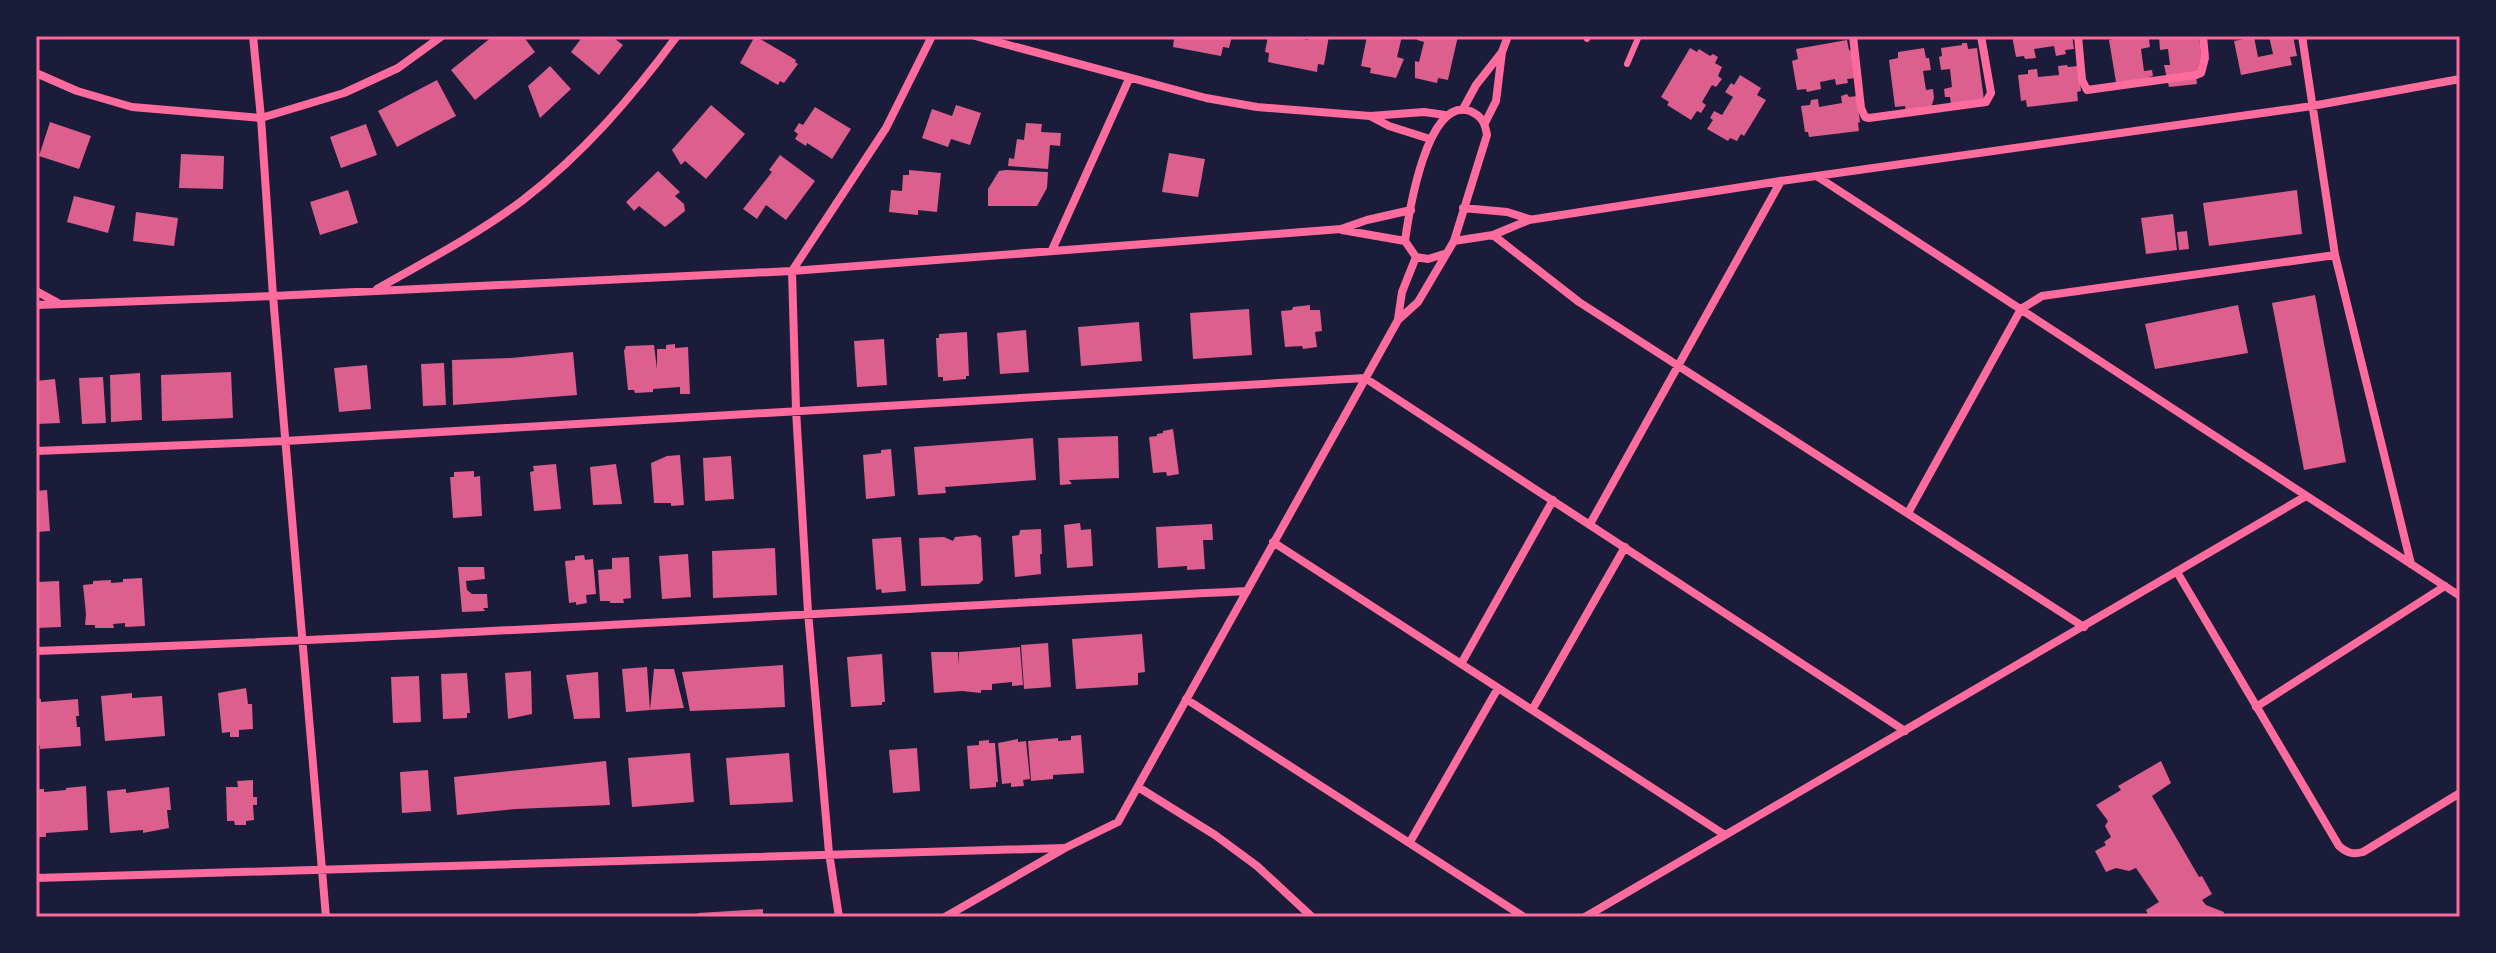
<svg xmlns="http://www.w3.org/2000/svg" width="2496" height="953" viewBox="0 0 2496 953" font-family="Mulish,sans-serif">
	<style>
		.building { fill: #dd5f8e }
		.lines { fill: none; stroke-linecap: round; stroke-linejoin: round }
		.service { stroke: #ff6b9d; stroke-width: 6 }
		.minor { stroke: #ff6b9d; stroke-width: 8 }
		.neatline { fill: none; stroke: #ff6b9d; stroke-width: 3 }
	</style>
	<rect width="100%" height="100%" fill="#1b1b3a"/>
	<!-- building -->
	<path class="building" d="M493,36H523L535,52L475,100L451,70Z
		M583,36H611L623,45L599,75L571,52Z
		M755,36L796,60L795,62L798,64L784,83L780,81L778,85L740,63Z
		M1166,36H1232L1229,48L1223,47L1221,56L1173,47L1174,39Z
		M1268,36H1287L1308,40L1309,36H1329L1324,65L1318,64L1317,72L1268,62L1269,53L1265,52Z
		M1367,36H1402L1397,57L1404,59L1396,78L1370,73L1371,68L1361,66Z
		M1418,36H1458L1448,80L1438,78L1437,83L1415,78V61L1419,62L1424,42L1417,40Z
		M2012,36H2072L2074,49L2065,50L2066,54L2056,56L2054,46L2034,49L2036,58L2025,59L2024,56L2016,57Z
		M2118,36H2145L2149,39L2150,47L2141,49L2144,71L2152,70L2153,76L2149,77L2150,85L2117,88L2109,40L2118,38Z
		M2159,36H2199L2203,76H2196L2197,84L2169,87L2164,65H2170L2168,49L2160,50Z
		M2269,36H2293L2297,56L2290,57L2292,65L2241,75L2234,41L2254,37L2258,57L2273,54Z
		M1847,40L1849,50L1852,51L1857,78L1847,79L1848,83L1836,85L1835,79L1820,82L1821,89L1807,92L1806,89L1797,90L1792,61L1798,59L1796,49Z
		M1962,43H1967L1968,49L1977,48L1984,100L1951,104L1950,97H1945L1944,89L1952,87L1950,69L1941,70L1939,57L1942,56L1941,48L1962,45Z
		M1690,48L1697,52L1699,49L1710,56L1713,54L1718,57L1715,63L1722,67L1718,76L1722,79L1716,87L1712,85L1702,102L1706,105L1701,113L1697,111L1691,120L1667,105L1669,102L1661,97Z
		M1924,48L1926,58H1929L1931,70L1923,71L1926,90L1933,89L1934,98L1931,108L1906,112L1905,106L1895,107L1889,60L1898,58V52Z
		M2067,65L2068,67L2078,66L2081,91L2077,92L2078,101L2027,107L2026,100L2021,101L2018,75L2028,74V70L2037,69L2038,77L2059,75L2058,66Z
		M550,66L571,89L540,118L528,86Z
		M1740,75L1761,88L1757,95L1766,100L1744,136L1741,134L1737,141L1730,138L1728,141L1707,129L1713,120L1710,118L1714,111L1722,115L1733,97L1725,92L1731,83L1734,85Z
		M437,80L456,116L397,147L378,111Z
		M1847,94L1849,97L1857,96L1860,122L1858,123L1859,131L1809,137L1808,132H1805L1801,106L1810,105L1811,100L1818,99L1819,107L1842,103L1841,96Z
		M711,105L745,134L706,179L685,161L681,165L672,150Z
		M956,105L981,113L970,145L951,139L948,147L922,138L932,109L952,116Z
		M815,107L851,129L832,159L807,143L806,146L795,139L798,134L794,131L799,123L803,125Z
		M50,122L91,136L79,169L39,156Z
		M1026,123L1042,124L1041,132L1061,133L1060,146L1050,145L1048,169L1008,166L1009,158L1014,159L1017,139L1024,140Z
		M366,124L377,155L341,168L330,137Z
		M1169,153L1205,159L1198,197L1162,192Z
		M181,154L224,156L223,189L179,188Z
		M780,155L815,181L786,220L766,205L757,219L743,209L772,172L769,170Z
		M909,170L941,173L937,212L918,210V215L889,212L891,190L902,191L903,175H909Z
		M1006,170L1048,172L1047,188L1037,206H988V189L999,171Z
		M658,171L680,192L675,196L684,204L685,211L665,227L639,206L634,211L626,202Z
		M348,190L358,223L320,235L310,202Z
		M2297,190L2302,234L2209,246L2203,203Z
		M74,196L115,206L108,233L67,222Z
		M136,212L178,218L174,246L133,241Z
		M2173,214L2177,250L2146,254L2141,218Z
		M2187,231L2189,249L2179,250L2177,232Z
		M2315,295L2346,462L2304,470L2272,303Z
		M1310,305V310H1320L1322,331L1315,332L1317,347L1303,349L1302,346L1285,347L1281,311L1292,310L1293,307Z
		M2238,305L2248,353L2155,369L2145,324Z
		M1249,309L1252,355L1193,359L1190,313Z
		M1139,322L1142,361L1081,366L1078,327Z
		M1026,330L1029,372L1000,374L997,333Z
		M967,332L969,376H966V379L943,381V377H938L936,338H939V334Z
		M884,339L887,385L857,387L854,341Z
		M675,344V348L688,347L690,394H680V387L653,389V392L635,393L634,390H628L624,351L626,346L654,345L657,369V349H666V345Z
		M573,352L577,395L453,405L452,360L511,358Z
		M444,363L446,405L423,406L421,364Z
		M367,365L371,409L339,412L334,368Z
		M231,372L233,418L162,421L161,375Z
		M140,373L142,420L111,422L110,375Z
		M103,377L106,423L82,424L79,378Z
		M55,379L60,423L36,424V381Z
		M1173,429L1179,474L1167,476L1166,472L1153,473L1149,437L1157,436V434L1163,433V431Z
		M1118,436L1119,478L1069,480L1072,484L1060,485L1058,438Z
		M1033,438L1036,480L945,487L946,493L918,495L914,447Z
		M891,449L895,496L866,499L863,455L881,453V450Z
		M680,455L684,505L671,506V503H654L651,463L667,456Z
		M731,456L734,499L705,501L703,458Z
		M556,464L561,509L534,511L530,472L534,471L533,466Z
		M616,464L622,504L593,505L590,467Z
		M474,471V477L480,476L482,516L453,518L450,477H454V472Z
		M47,490L50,531L36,532V491Z
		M1080,523L1081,530L1091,529L1093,566L1067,568L1064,525Z
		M1212,524L1213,540H1203L1205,569L1187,570V566L1158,568L1156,527Z
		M1041,529L1042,554H1040L1041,574L1015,577L1012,536L1019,535L1020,530Z
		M976,535L981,538L983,580L979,584L921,586L919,538L944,537L953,541L955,537Z
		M901,537L906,591L882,593L881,589L876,590L872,539Z
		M775,548L777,595L713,598L712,551Z
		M688,554L691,597L662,599L659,556Z
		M584,555L585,560L593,559L596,594L586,595L587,603L576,605V602L569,603L565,561L575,560V556Z
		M629,557L631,598L623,599L624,603H610V601H600L598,570L612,569V558Z
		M458,567H484L485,579L466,581L467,590L472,594H487L488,608H483L485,611L462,612Z
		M142,578L145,626L125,627V623L113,624L114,628H95V625H85L86,614L83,585L93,584V581L111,580V583L123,582V579Z
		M59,581L61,627L36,628V582Z
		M1142,634L1145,672L1138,673V685L1076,689L1072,639Z
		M1048,643L1051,687L1024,689L1021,645Z
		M1020,647L1023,685L1012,686V682L992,684V690H981V693L962,691L934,693L931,652H958L959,665V652Z
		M882,654L885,702H882V705L851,707L847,657Z
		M783,665L785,707L690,711L682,672Z
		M647,667L650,710L626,712L622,669Z
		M654,669H674L684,708L650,710Z
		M531,671L532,714L508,719L505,673Z
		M598,672L600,718L574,719L566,675Z
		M467,673L470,713H467V718L443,719L441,674Z
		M419,676L421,722L393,723L391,677Z
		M246,688L248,704H252L253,729L239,730V737H230V732L222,733L218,693Z
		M132,693V698L162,696L165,736L105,741L101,696Z
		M36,699H41V702L78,699L79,716H76L77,727H80L81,746L40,749V745H36Z
		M1081,735L1084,773L1053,775V779L1031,781L1028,741L1058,738V741L1071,740V736Z
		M1018,739V742L1026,741L1030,779L1023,780L1024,786L1011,787V783L1002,784L998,743Z
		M989,740V743H995L998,782H996V787L970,789L967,746L979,745V741Z
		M917,748L920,791L893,793L889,750Z
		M690,753L694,802L632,807L628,758Z
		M789,753L793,802L730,805L726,758Z
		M606,761L610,805L516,809L457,815L454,777Z
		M2161,761L2171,783L2152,796L2199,877L2202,876L2212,894L2202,900L2206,905L2224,912L2223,917H2149L2146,910L2159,902L2136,868L2129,871L2116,868L2106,872L2095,851L2106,845L2104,842L2111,837L2105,826L2108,821L2096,805L2121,790L2118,786Z
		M428,770L431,811L402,813L400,772Z
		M253,780V797H257V805H253L254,820L246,821V825H235L234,821H227L226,787H238L237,781Z
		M86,786L88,830L46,833V837H36V789H44V792L66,790V788Z
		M169,787L171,810H167L169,828L143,833V830L110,833L107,791L126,789V793Z
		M763,909V917H698V913Z"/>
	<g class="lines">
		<!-- service -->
		<path class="service" d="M1587,39L1588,36
			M1627,64L1639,36"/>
		<!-- minor -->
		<path class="minor" d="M253,36L261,118L273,296L326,917
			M975,36L1206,98L1257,107L1370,116L1424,112L1445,115
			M1853,36L1861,108L1865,117L1869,118L1986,102L1991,93L1981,36
			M2078,36L2082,80L2087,90L2196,75L2201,73L2205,58L2203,36
			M2302,36L2335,255L2411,564
			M36,73L77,91L132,107L261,118L344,93L398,68L442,36
			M1463,109L1476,85L1502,52
			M1370,116L1389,126L1430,139
			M1485,123L1496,101L1502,52L1508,36
			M1818,177L2460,596
			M1463,208L1507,212L1529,219
			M1342,230L1405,241
			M1493,235L1579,302L2084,627
			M1454,241L1493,235L1529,220L1781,181L2312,106L2460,79
			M1052,250L1129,79
			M377,289C426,261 478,234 523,200C584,153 632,97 677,36
			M36,291L60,304
			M36,305L273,296L792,271L1341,229L1367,220L1411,210
			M1398,319L1402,292L1416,257
			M36,451L285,441L1365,378L1905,731
			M1908,513L2021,309L2042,296L2335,255
			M1590,524L1781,181
			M1273,542L1725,835
			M2177,572L2339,846C2347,853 2353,855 2363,852L2460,793
			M36,651C440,637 843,611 1247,591
			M1461,664L1553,500
			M1186,699L1524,917
			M2256,707L2445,586
			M1532,710L1625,547
			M1138,787L1215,835L1257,866L1312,917
			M1410,842L1498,688
			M36,878L1064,848
			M839,917L829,853L808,612L796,410L792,271L886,128L932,36
			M945,917L1065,848L1118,822L1398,320L1418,302L1454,241L1487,135C1485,123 1482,116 1470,111C1427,96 1409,212 1405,241L1416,257L1428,259L1444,254
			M1585,917L2306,496"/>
	</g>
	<!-- border -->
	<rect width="2496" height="953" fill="none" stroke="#1b1b3a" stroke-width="76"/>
	<rect x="38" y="38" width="2420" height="877" class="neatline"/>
</svg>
